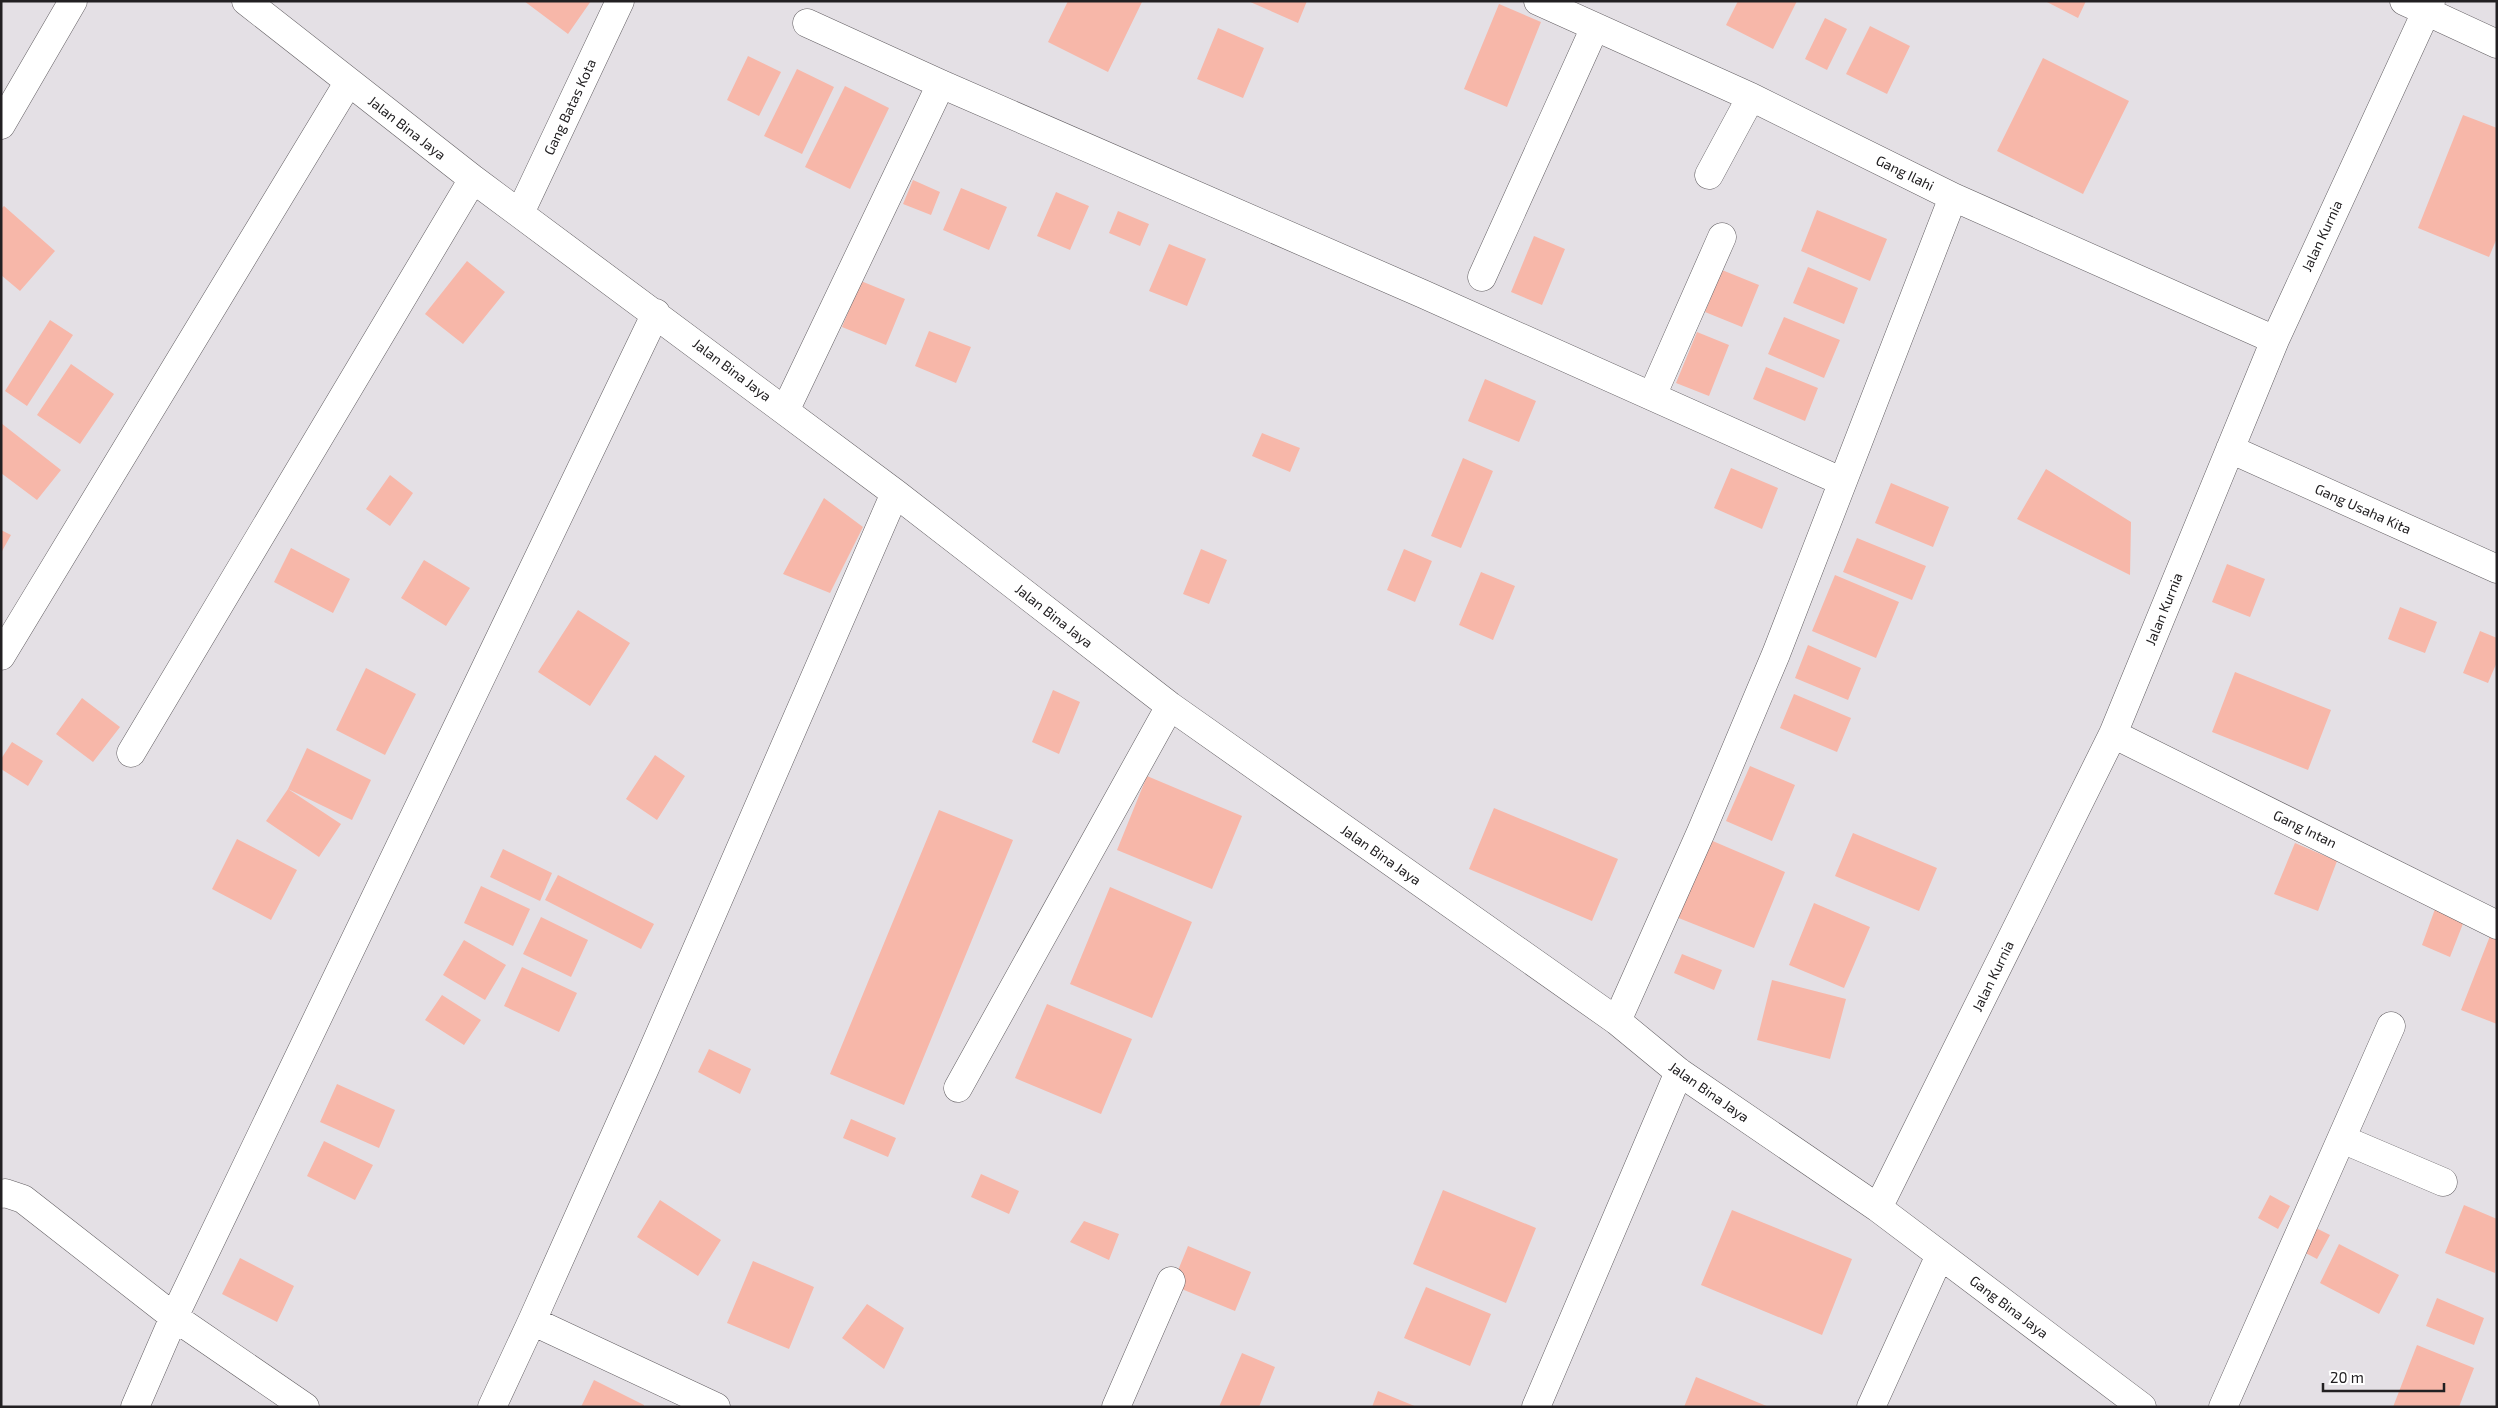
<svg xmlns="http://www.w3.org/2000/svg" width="2498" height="1408" viewBox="0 0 2498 1408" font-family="'Exo 2',sans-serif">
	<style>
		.building { fill: #f7b7a9 }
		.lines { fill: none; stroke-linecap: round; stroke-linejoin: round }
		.street-casing { stroke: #625e62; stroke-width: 29 }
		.street { stroke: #fff; stroke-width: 28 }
		.labels { text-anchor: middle; stroke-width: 4.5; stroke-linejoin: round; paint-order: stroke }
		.street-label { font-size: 14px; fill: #222022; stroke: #fff }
	</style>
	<rect width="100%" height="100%" fill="#e4e0e5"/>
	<!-- building -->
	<path class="building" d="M524,1H591L568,34Z
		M1068,1L1142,2L1108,72L1048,42Z
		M1248,1H1307L1298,23Z
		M1738,1H1797L1773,49L1726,25Z
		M2045,1H2086L2078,18Z
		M1499,4L1541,22L1507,107L1464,89Z
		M1825,18L1847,29L1827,70L1805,59Z
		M1870,26L1910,46L1887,94L1846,74Z
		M1218,28L1264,48L1243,98L1197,79Z
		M748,56L781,72L759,116L727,100Z
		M2043,58L2129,101L2083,194L1997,151Z
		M797,69L834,87L802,154L764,136Z
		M845,86L889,108L850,189L805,167Z
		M2463,115L2497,128V238L2489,257L2418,228Z
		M913,180L940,192L931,215L903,204Z
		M961,188L1007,207L989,250L943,230Z
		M1056,192L1089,206L1070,250L1037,236Z
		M4,206L55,251L20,291L1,275V209Z
		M1817,210L1887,239L1870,281L1801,251Z
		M1118,211L1149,224L1140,246L1109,233Z
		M1534,236L1565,249L1542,305L1511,292Z
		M1169,244L1206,259L1187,306L1149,291Z
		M467,261L505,292L463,344L425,314Z
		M1808,267L1858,288L1844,324L1793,303Z
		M1722,270L1759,285L1742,327L1705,312Z
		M861,281L905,299L886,345L842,327Z
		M1784,317L1840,340L1824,378L1768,354Z
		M50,320L73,335L27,406L5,391Z
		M929,331L971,347L956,383L915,366Z
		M1697,332L1729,345L1709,396L1676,383Z
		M71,364L114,394L80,444L37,415Z
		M1766,367L1818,388L1805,421L1753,399Z
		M1485,379L1536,401L1519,442L1468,421Z
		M1,423L61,470L37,500L1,473Z
		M1262,433L1300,448L1290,472L1252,456Z
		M1463,458L1493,471L1461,548L1431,536Z
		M1731,468L1778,488L1762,529L1714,508Z
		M2046,469L2131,522L2130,575L2017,519Z
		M390,475L413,493L390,526L366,509Z
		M1891,483L1949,507L1933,547L1875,523Z
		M824,498L863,527L830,593L783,574Z
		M1,530L11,535L1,553Z
		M1857,538L1926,566L1912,600L1843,572Z
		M291,548L350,579L333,613L274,582Z
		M1201,549L1227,560L1209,604L1183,594Z
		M1404,549L1432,561L1415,602L1387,590Z
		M424,560L470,588L446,626L401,598Z
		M2227,564L2265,579L2250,617L2212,602Z
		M1481,572L1515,586L1493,640L1459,625Z
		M1835,575L1899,602L1876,658L1812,631Z
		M2400,607L2437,622L2425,653L2388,639Z
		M578,610L630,643L590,706L538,672Z
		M2480,631L2497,638V662L2488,683L2463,673Z
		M1808,645L1861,668L1848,700L1795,678Z
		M366,668L416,694L385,755L336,730Z
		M2235,672L2331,710L2308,770L2212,732Z
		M1053,690L1080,702L1059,754L1032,742Z
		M1794,694L1851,718L1837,752L1780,728Z
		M82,698L120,727L93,762L56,734Z
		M12,742L43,761L28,786L1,769V759Z
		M307,748L371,780L352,820L288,789L341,824L319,857L266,821L288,789Z
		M655,755L685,776L657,820L626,799Z
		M1750,766L1795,785L1772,841L1726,821Z
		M1147,776L1242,816L1212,889L1117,850Z
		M1494,808L1618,859L1592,921L1469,869Z
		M939,810L1013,840L904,1105L830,1074Z
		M1853,833L1937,868L1919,911L1835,876Z
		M237,839L297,870L271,920L212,889Z
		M1708,839L1785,872L1754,948L1676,917Z
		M2295,843L2337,861L2318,911L2274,894Z
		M503,849L552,873L540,901L490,877Z
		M558,875L654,924L641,949L545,900Z
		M481,886L530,909L513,946L464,923Z
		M1110,887L1192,922L1152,1018L1070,984Z
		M1814,903L1870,927L1844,988L1789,965Z
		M2435,909L2464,921L2450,957L2422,945Z
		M541,917L588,940L571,977L523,954Z
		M2490,936L2497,939V1024L2461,1010Z
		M464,940L506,965L485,1000L443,975Z
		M1682,954L1722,970L1714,990L1674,973Z
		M522,967L577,993L559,1032L504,1006Z
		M1772,980L1846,999L1830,1059L1757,1040Z
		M442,995L481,1020L464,1045L425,1020Z
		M1047,1004L1132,1039L1101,1114L1015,1078Z
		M709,1049L751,1069L740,1094L698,1072Z
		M337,1084L395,1110L379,1148L320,1122Z
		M851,1119L896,1138L888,1157L843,1138Z
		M324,1141L373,1165L355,1200L307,1176Z
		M981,1174L1019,1191L1009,1214L971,1197Z
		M1443,1190L1536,1228L1506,1303L1413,1264Z
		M2270,1195L2290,1206L2278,1229L2258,1218Z
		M660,1200L721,1240L698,1276L637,1237Z
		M2464,1205L2497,1219L2495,1273L2445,1253Z
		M1732,1210L1852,1259L1822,1335L1701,1285Z
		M1084,1221L1119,1234L1109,1260L1070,1242Z
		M2308,1224L2330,1235L2317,1259L2296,1248Z
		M2339,1244L2399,1275L2379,1314L2320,1283Z
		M1188,1246L1251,1272L1235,1311L1172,1285Z
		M240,1258L294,1286L277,1322L222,1294Z
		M753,1261L814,1287L789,1349L727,1323Z
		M1426,1287L1491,1314L1470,1366L1404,1338Z
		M2437,1298L2484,1318L2474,1345L2426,1326Z
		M867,1304L904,1328L884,1369L842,1338Z
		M2417,1345L2474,1368L2459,1407H2393Z
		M1242,1353L1275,1367L1259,1407H1219Z
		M1696,1377L1769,1407H1684Z
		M594,1380L644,1405V1407H581Z
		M1378,1391L1417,1407H1372Z"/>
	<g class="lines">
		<!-- street casing -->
		<g class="street-casing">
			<path id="street" d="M246,1L473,179L895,493L1170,706L1617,1021L1679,1072L1878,1208L2142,1407
				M1538,1L1751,97L1953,197L2275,340
				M2404,1L2497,44
				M807,23L941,84L1423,294L1841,481
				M1,125L73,1
				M1709,175L1751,97
				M520,213L620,1
				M1482,277L1595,27
				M1652,396L1722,237
				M785,411L941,84
				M2230,449L2497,569
				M1,656L348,83
				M2113,734L2497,925
				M131,753L473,179
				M1617,1021L1701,832L1776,654L1953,197
				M958,1088L1170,706
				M2342,1139L2443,1182
				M1,1194L5,1193L23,1199L174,1317L305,1407
				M1878,1208L2113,734L2275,340L2431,1
				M532,1321L716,1407
				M135,1407L174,1317L656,313
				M492,1407L532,1321L645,1068L895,493
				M1116,1407L1171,1281
				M1536,1407L1679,1072
				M1871,1407L1940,1255
				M2223,1407L2391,1026"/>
		</g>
		<!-- street -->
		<use href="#street" class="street"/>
	</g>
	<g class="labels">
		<!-- street labels -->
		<g class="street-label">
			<text transform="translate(570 107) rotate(-65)" y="5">Gang Batas Kota</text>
			<text transform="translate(407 128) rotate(38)" y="5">Jalan Bina Jaya</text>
			<text transform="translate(1905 173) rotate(26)" y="5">Gang Ilahi</text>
			<text transform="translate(2322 236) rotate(-65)" y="5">Jalan Kurnia</text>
			<text transform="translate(732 370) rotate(37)" y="5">Jalan Bina Jaya</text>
			<text transform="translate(2363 509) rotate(24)" y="5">Gang Usaha Kita</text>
			<text transform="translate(2164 609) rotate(-68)" y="5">Jalan Kurnia</text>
			<text transform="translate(1054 616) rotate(38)" y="5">Jalan Bina Jaya</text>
			<text transform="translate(2305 829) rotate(26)" y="5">Gang Intan</text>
			<text transform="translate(1381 855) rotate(35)" y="5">Jalan Bina Jaya</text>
			<text transform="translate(1993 976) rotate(-64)" y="5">Jalan Kurnia</text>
			<text transform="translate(1709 1092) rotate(35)" y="5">Jalan Bina Jaya</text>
			<text transform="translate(2009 1307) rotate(37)" y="5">Gang Bina Jaya</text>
		</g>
	</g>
	<!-- border -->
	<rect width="2498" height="1408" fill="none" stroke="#222022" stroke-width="5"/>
	<!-- scale -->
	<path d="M2323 1383v8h121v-8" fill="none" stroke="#222022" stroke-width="2.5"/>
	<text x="2330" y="1383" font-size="15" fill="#222022" stroke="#ffffff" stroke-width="4" paint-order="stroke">20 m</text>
</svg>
